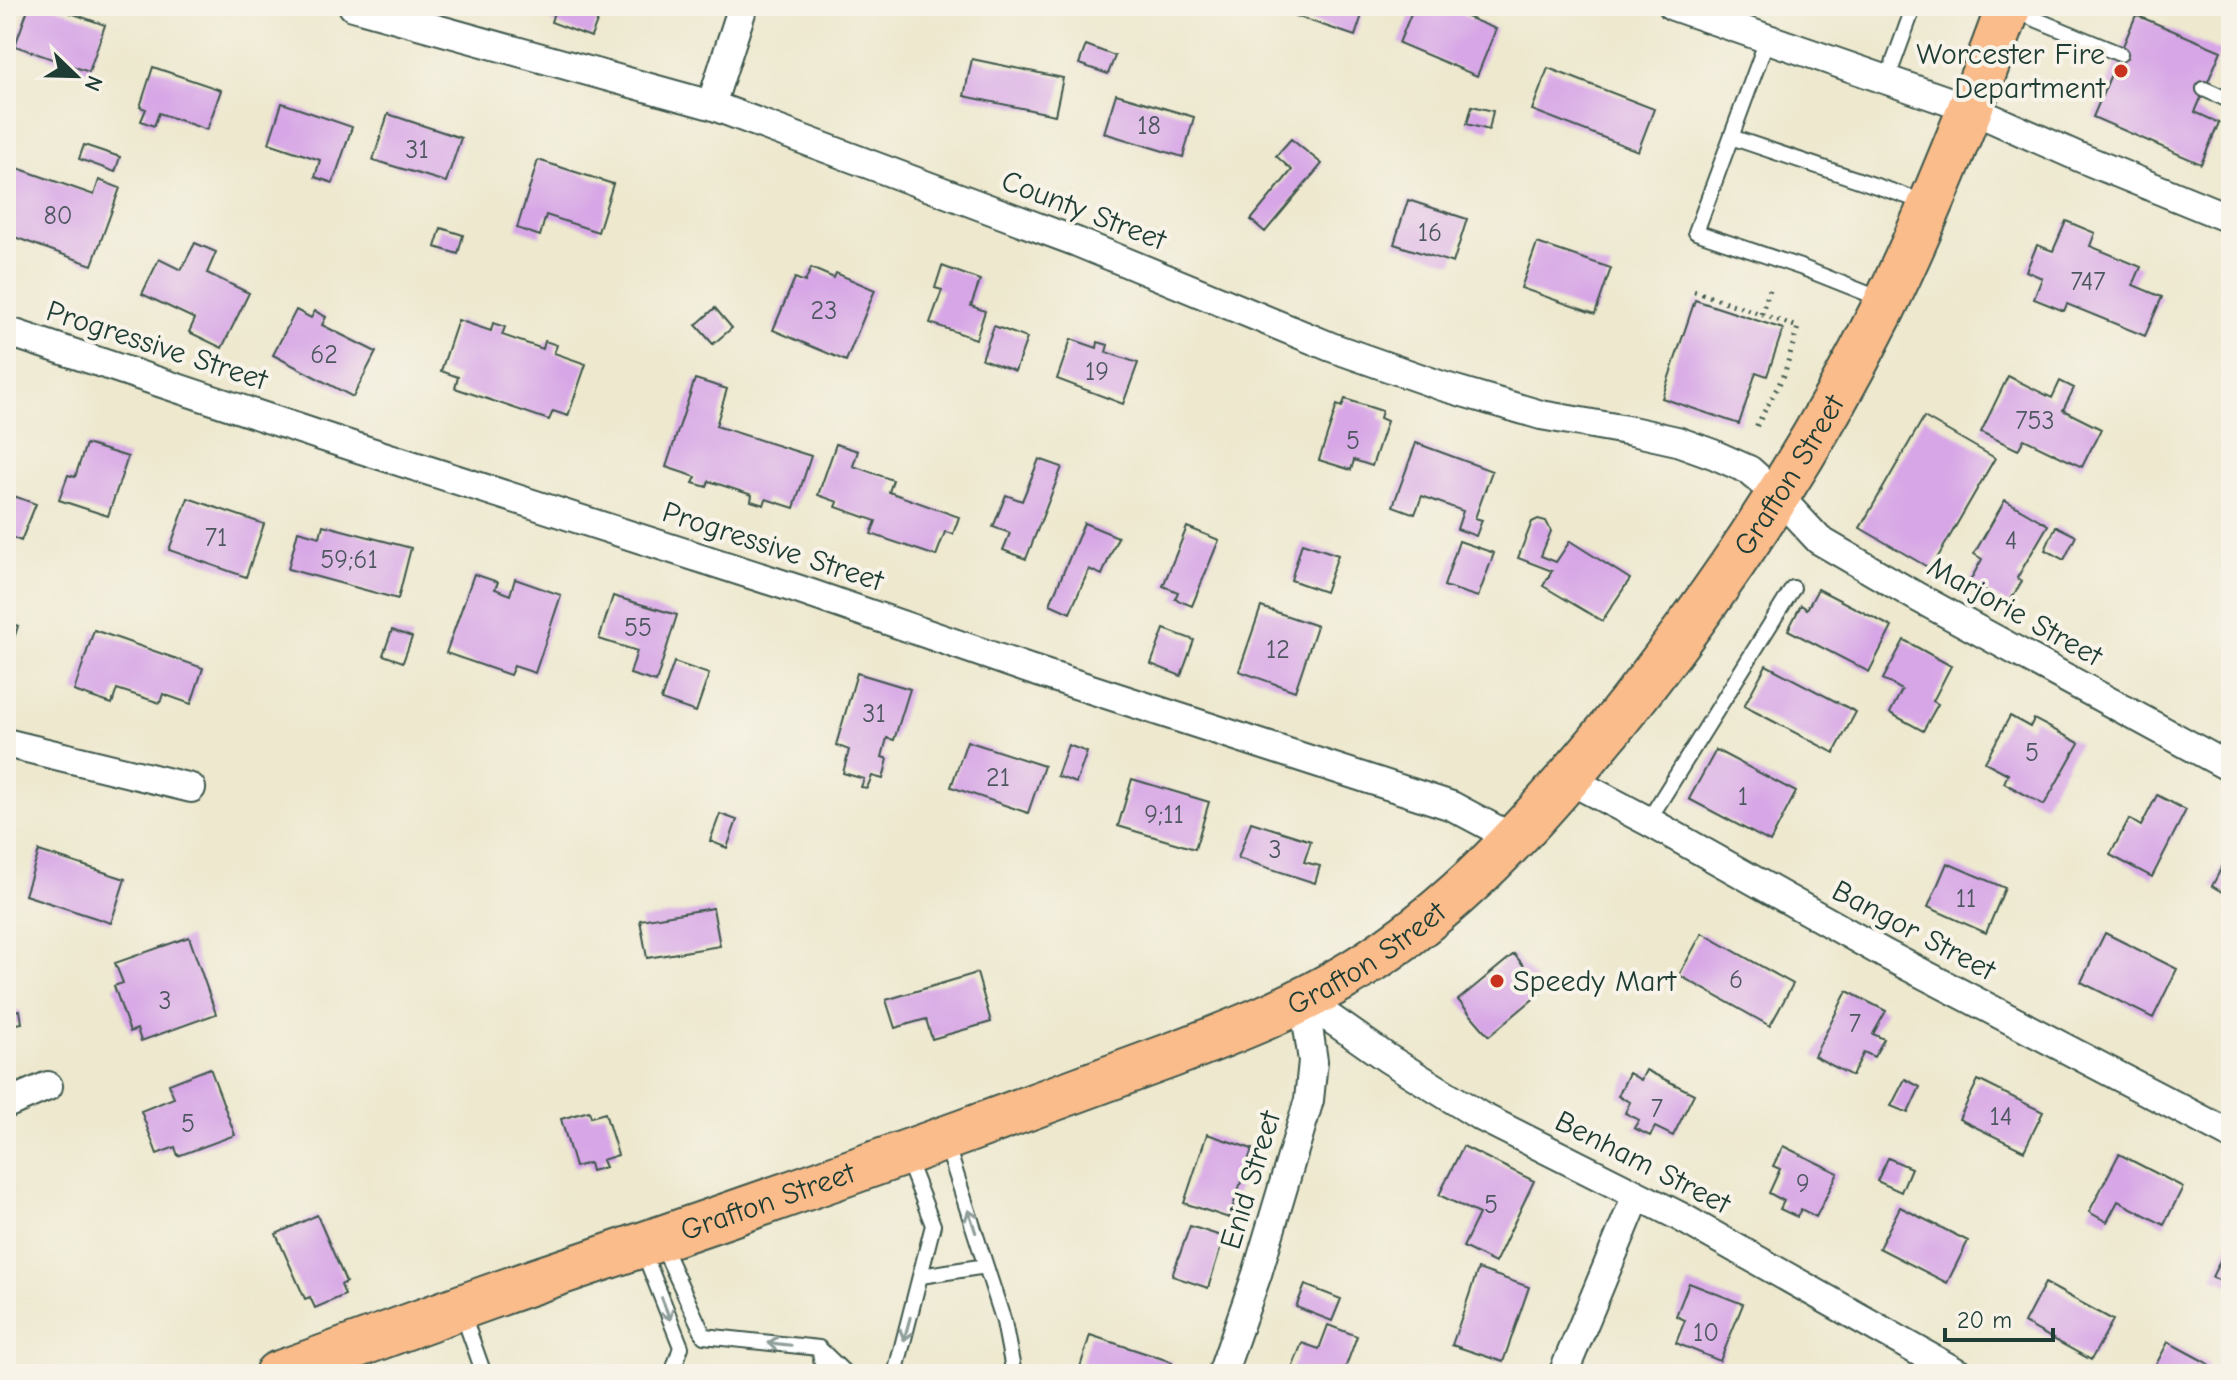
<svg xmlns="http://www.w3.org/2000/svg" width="2237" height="1380" viewBox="0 0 2237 1380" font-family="'Comic Neue',sans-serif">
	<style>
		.building { fill: #d7a6e6 }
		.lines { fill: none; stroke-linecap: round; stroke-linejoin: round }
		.lane-casing { stroke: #3e574b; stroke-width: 18 }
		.street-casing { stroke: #3e574b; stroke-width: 32 }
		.highway-casing { stroke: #3e574b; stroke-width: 48 }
		.path { stroke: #3e574b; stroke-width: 5; stroke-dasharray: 2 6; stroke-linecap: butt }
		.lane { stroke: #fff; stroke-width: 14 }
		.street { stroke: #fff; stroke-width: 28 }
		.highway { stroke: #fabc8b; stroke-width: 44 }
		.oneway { stroke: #8f9e9a }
		.poi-dot { fill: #c8321e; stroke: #f7f3e8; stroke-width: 3 }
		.labels { text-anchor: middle; stroke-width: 8; stroke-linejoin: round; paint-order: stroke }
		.number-label { font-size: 26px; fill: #4d5760 }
		.poi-label { font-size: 30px; fill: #1f3d34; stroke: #f7f3e8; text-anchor: end }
		.street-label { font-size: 30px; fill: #1f3d34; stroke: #f7f3e8 }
	</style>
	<rect width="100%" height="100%" fill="#f7f3e8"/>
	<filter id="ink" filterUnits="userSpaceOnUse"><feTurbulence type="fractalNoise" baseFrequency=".0125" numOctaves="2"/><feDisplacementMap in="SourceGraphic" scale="16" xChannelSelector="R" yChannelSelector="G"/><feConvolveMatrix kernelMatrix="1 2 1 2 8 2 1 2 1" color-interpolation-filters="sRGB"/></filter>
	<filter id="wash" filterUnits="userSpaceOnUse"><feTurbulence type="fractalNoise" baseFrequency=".006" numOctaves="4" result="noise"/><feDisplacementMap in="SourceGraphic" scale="32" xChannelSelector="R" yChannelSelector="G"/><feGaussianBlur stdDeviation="1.8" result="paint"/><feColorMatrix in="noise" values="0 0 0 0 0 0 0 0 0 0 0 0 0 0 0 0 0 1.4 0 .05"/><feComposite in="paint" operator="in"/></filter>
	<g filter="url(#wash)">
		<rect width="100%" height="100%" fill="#ede8ce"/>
		<g id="blocks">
			<!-- building -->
			<path class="building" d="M29,6H51L105,25L89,72L15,46Z
				M556,6H603L591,37L551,22Z
				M1276,6H1365L1355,36L1275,9Z
				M1414,6H1440L1496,29L1477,76L1399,43Z
				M2136,15L2221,51L2195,112L2219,123L2201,164L2093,117Z
				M1086,45L1115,56L1108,74L1079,64Z
				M972,59L1063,78L1055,115L964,96Z
				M153,67L221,90L207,130L159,113L154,126L141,121L146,109L140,107Z
				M1548,68L1654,109L1638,151L1532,110Z
				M1116,94L1194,117L1183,157L1104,133Z
				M282,103L352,127L333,183L315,177L320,160L269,143Z
				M1472,106L1493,111L1489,130L1467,124Z
				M388,114L461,138L446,182L373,160Z
				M1291,139L1322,164L1265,232L1251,220L1292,170L1276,156Z
				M84,145L120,157L115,172L79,159Z
				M538,160L613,184L598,232L546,215L540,236L517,228Z
				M6,164L94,195L99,180L120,188L92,265L6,234Z
				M1408,200L1467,219L1453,263L1394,244Z
				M2066,221L2095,233L2090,246L2141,267L2133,285L2162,297L2145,336L2067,304L2064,311L2034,299L2042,278L2026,271L2037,245L2053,251Z
				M441,228L463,235L458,254L435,247Z
				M195,243L216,252L207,273L249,293L222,348L189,332L195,319L142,294L159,259L181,270Z
				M1537,243L1611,268L1595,314L1521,288Z
				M942,266L980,280L971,306L985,311L976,339L930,323L942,290L935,288Z
				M811,268L834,278L836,273L875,290L846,361L773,330L795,278L805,282Z
				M1695,300L1783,329L1767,376L1756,372L1739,424L1662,398Z
				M715,308L732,328L713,344L696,325Z
				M296,310L311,318L315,311L326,317L322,325L376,352L353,397L273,355Z
				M458,320L491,331L493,323L505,327L502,335L543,349L545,341L557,345L554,353L586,364L568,416L553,411L549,420L455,388L458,377L441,371Z
				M994,326L1027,338L1015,371L982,359Z
				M1071,339L1097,348L1098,342L1108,345L1106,352L1138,363L1123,404L1057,379Z
				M2008,376L2052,398L2060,381L2074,388L2063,410L2101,429L2082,467L2024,439L2018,450L1981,432Z
				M695,379L727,389L716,426L811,456L794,508L766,499L764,505L751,501L752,495L709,481L707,487L693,483L696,477L666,467Z
				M1345,399L1382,411L1380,418L1387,421L1372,466L1354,460L1351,470L1319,460L1337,405L1342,407Z
				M1924,417L1995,458L1931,569L1860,528Z
				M1416,443L1492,471L1475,518L1482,520L1476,536L1457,529L1463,511L1422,496L1415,514L1393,506Z
				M86,444L128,457L108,516L59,500L68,475L75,477Z
				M836,444L858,451L853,466L893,480L889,492L959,517L953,534L945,532L936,556L871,534L876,521L836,507L838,502L818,495Z
				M1039,459L1062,467L1026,559L1003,550L1010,533L993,527L1006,495L1022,501Z
				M11,495L36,504L21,541L6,535V509Z
				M188,498L264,524L246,577L169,550Z
				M2005,500L2048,525L2017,578L2022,581L2008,604L1970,581L1982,559L1974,554Z
				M1538,519L1546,521L1551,531L1541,556L1556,562L1570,541L1630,579L1602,621L1543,586L1552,571L1518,558L1532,522Z
				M1084,523L1118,537L1102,575L1089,569L1070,613L1050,604Z
				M323,525L411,548L398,599L288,569L298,531L320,537Z
				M2056,526L2076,536L2064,560L2045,550Z
				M1187,527L1219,540L1192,606L1175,599L1178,592L1163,586Z
				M1459,541L1494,553L1478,597L1444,586Z
				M1302,543L1338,555L1325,592L1291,580Z
				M474,574L498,582L495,589L510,595L515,579L561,595L535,673L514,666L510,675L446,653Z
				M1818,589L1892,627L1869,672L1788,630L1801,605L1807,609Z
				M613,596L677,615L656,682L630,674L637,651L599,639Z
				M1261,607L1317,626L1295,691L1239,671Z
				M6,622L18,626L7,660H6Z
				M1164,629L1194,640L1181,676L1151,664Z
				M94,630L203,668L191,704L163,694L160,703L117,689L112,704L74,691Z
				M392,630L412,637L403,662L383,655Z
				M1904,640L1951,666L1933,701L1938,704L1923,731L1890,713L1902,690L1883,679Z
				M674,662L709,674L696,712L661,700Z
				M1766,665L1856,712L1834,753L1744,706Z
				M857,673L910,689L894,740L887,738L882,757L888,759L883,779L872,776L867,788L861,787L864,779L843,773L849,750L836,745Z
				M2010,716L2030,727L2034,719L2079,743L2044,805L2004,783L2008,774L1985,762Z
				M967,741L1044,766L1028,813L951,787Z
				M1068,745L1087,752L1076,783L1057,776Z
				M1716,750L1796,792L1770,842L1689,799Z
				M1132,779L1209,802L1195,849L1118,826Z
				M2157,795L2186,810L2152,877L2110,855L2129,819L2141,826Z
				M720,814L737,820L727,848L710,841Z
				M1251,822L1311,841L1304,862L1320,866L1315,883L1238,858Z
				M2231,850V897L2212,886Z
				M39,851L125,879L111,923L25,895Z
				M1947,863L2005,888L1986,933L1928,907Z
				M713,908L720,946L647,958L640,920Z
				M1702,933L1793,984L1770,1026L1679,975Z
				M2105,933L2177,969L2153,1018L2081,982Z
				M189,937L216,1014L141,1041L137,1029L130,1032L114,986L123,983L115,963Z
				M1514,954L1544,990L1489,1036L1458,1000Z
				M977,973L991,1022L932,1039L926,1019L895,1028L886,1000Z
				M1847,991L1886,1011L1873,1034L1884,1039L1874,1057L1864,1052L1852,1076L1814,1056Z
				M20,1010L22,1023L6,1026V1012Z
				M2231,1059V1082L2222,1077Z
				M210,1068L235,1135L178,1156L175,1147L157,1154L141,1111L174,1098L169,1084Z
				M1646,1070L1694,1094L1673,1136L1655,1127L1650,1136L1634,1128L1639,1120L1625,1113L1630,1102L1618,1096L1629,1073L1641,1080Z
				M1905,1079L1920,1087L1908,1113L1891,1106Z
				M1978,1080L2043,1112L2024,1151L1959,1119Z
				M589,1111L591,1117L605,1113L618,1155L602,1160L605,1167L591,1171L589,1163L575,1167L561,1119Z
				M1207,1134L1252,1149L1229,1218L1184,1203Z
				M1463,1146L1534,1181L1495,1263L1463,1247L1479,1214L1439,1195Z
				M1783,1146L1838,1173L1816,1217L1801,1209L1797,1217L1780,1209L1784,1201L1769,1193L1780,1169L1773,1166Z
				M2119,1154L2183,1187L2164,1225L2118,1201L2107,1222L2089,1212Z
				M1888,1158L1911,1168L1901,1192L1877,1181Z
				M1900,1207L1968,1241L1947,1283L1879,1248Z
				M317,1215L346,1282L341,1285L345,1295L315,1308L310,1297L305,1299L276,1234Z
				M1190,1226L1224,1237L1208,1288L1172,1276Z
				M2231,1238V1286L2212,1277Z
				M1478,1269L1529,1287L1503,1362L1452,1345Z
				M1689,1283L1743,1304L1720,1361L1676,1343L1685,1320L1676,1316Z
				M2045,1283L2113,1320L2091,1360L2024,1323Z
				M1305,1285L1341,1299L1332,1321L1296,1307Z
				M1328,1325L1357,1336L1343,1374H1290L1302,1343L1319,1349Z
				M1090,1335L1172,1362L1168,1374H1078Z
				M2168,1342L2209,1364L2206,1369L2215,1374H2151Z"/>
		</g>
	</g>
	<g filter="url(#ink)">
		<use href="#blocks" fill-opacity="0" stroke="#3e574b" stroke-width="2"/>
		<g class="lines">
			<!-- lane casing -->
			<g class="lane-casing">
				<path id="lane" d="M2013,10L2120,54
					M1768,37L1696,232L1803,268L1881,299
					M1887,80L1914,6
					M2204,89L2231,101
					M1731,137L1927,203
					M1648,821L1793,588
					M946,1143L1004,1322L1014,1374
					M661,1243L704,1336L819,1348L846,1374
					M642,1248L681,1347L672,1374
					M921,1276L986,1266
					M462,1312L484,1374
					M819,1348L824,1374
					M895,1374L933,1225L906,1156"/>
			</g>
			<!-- street casing -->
			<g class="street-casing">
				<path id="street" d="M353,6L711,105L1077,242L1331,347L1442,386L1541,415L1632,431L1677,441L1713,454L1749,470L1778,496L1819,540L1919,598L2231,768
					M1673,6L1971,109L2079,157L2231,219
					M711,105L743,6
					M6,331L324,437L800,590L1029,669L1452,806L1514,839
					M6,743L191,788
					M1568,779L1648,821L1885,954L2231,1135
					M1304,1000L1387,1058L1480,1116L1679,1216L1959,1374
					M6,1104L48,1086
					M1222,1374L1257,1274L1309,1100L1313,1061L1304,1000
					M1563,1374L1637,1195"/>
			</g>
			<!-- highway casing -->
			<g class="highway-casing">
				<g id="highway">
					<path id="s1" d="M277,1374C369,1342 460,1306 553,1275C690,1229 827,1181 963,1132C1033,1106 1103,1081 1172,1055C1235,1031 1296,1007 1353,972C1455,910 1533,822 1608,731C1714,600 1808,460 1883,309C1931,211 1971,109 2009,6"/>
				</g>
			</g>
			<!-- path -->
			<path class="path" d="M1694,291L1798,327L1784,375L1756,427
				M1761,314L1772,284"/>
			<!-- lane -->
			<use href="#lane" class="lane"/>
			<!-- street -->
			<use href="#street" class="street"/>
			<!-- highway -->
			<use href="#highway" class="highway"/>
		</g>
		<!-- one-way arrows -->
		<defs><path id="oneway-shaft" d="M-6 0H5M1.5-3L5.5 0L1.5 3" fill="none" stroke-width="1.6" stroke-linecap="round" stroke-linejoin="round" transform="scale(2)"/></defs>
		<g class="oneway">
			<use href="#oneway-shaft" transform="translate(972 1221) rotate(-108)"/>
			<use href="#oneway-shaft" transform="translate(666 1309) rotate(69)"/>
			<use href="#oneway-shaft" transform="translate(907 1329) rotate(105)"/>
			<use href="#oneway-shaft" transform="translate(779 1344) rotate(-174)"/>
		</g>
	</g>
	<!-- markers -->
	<g class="poi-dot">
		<circle cx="2121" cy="71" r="8"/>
		<circle cx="1497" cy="981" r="8"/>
	</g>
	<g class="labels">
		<!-- number labels -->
		<g class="number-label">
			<text x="1149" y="134">18</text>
			<text x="417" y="158">31</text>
			<text x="58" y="224">80</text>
			<text x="1430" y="241">16</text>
			<text x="2088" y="290">747</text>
			<text x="824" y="319">23</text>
			<text x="324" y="363">62</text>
			<text x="1097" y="380">19</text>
			<text x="2035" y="429">753</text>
			<text x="1353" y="449">5</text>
			<text x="216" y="546">71</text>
			<text x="2011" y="549">4</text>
			<text x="349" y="568">59;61</text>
			<text x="638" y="636">55</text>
			<text x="1278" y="658">12</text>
			<text x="874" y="722">31</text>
			<text x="2032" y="761">5</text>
			<text x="998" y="786">21</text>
			<text x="1743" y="805">1</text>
			<text x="1164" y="823">9;11</text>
			<text x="1275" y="858">3</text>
			<text x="1966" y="907">11</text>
			<text x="1736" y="988">6</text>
			<text x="165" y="1009">3</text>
			<text x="1855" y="1032">7</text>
			<text x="1657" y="1117">7</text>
			<text x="2001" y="1125">14</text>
			<text x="188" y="1132">5</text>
			<text x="1803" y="1192">9</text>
			<text x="1491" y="1213">5</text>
			<text x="1706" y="1341">10</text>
		</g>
		<!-- poi labels -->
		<g class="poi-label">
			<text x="2105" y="64">Worcester Fire<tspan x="2105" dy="34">Department</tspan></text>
			<text x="1513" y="991" text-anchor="start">Speedy Mart</text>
		</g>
		<!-- street labels -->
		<g class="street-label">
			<text transform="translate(1084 210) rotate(21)" y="10">County Street</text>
			<text transform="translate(157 345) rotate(18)" y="10">Progressive Street</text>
			<text dy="10" stroke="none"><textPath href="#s1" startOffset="1816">Grafton Street</textPath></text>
			<text transform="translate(773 546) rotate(18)" y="10">Progressive Street</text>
			<text transform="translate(2015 611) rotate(29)" y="10">Marjorie Street</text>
			<text transform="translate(1914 930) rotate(28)" y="10">Bangor Street</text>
			<text dy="10" stroke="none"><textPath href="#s1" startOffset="1168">Grafton Street</textPath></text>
			<text transform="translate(1643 1162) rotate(27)" y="10">Benham Street</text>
			<text transform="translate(1250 1180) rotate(-73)" y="10">Enid Street</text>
			<text dy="10" stroke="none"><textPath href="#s1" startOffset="520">Grafton Street</textPath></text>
		</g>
	</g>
	<!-- margin -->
	<rect width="2237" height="1380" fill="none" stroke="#f7f3e8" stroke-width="32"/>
	<!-- north arrow -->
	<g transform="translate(76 76) rotate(113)" stroke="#f7f3e8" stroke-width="6" paint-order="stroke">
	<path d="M0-6L14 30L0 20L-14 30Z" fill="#1f3d34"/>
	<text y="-12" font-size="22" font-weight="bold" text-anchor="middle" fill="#1f3d34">N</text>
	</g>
	<!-- scale -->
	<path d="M1945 1328v12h108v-12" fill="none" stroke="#1f3d34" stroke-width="4"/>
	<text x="1957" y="1328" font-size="24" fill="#1f3d34" stroke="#f7f3e8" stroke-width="6" paint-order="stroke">20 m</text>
</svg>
